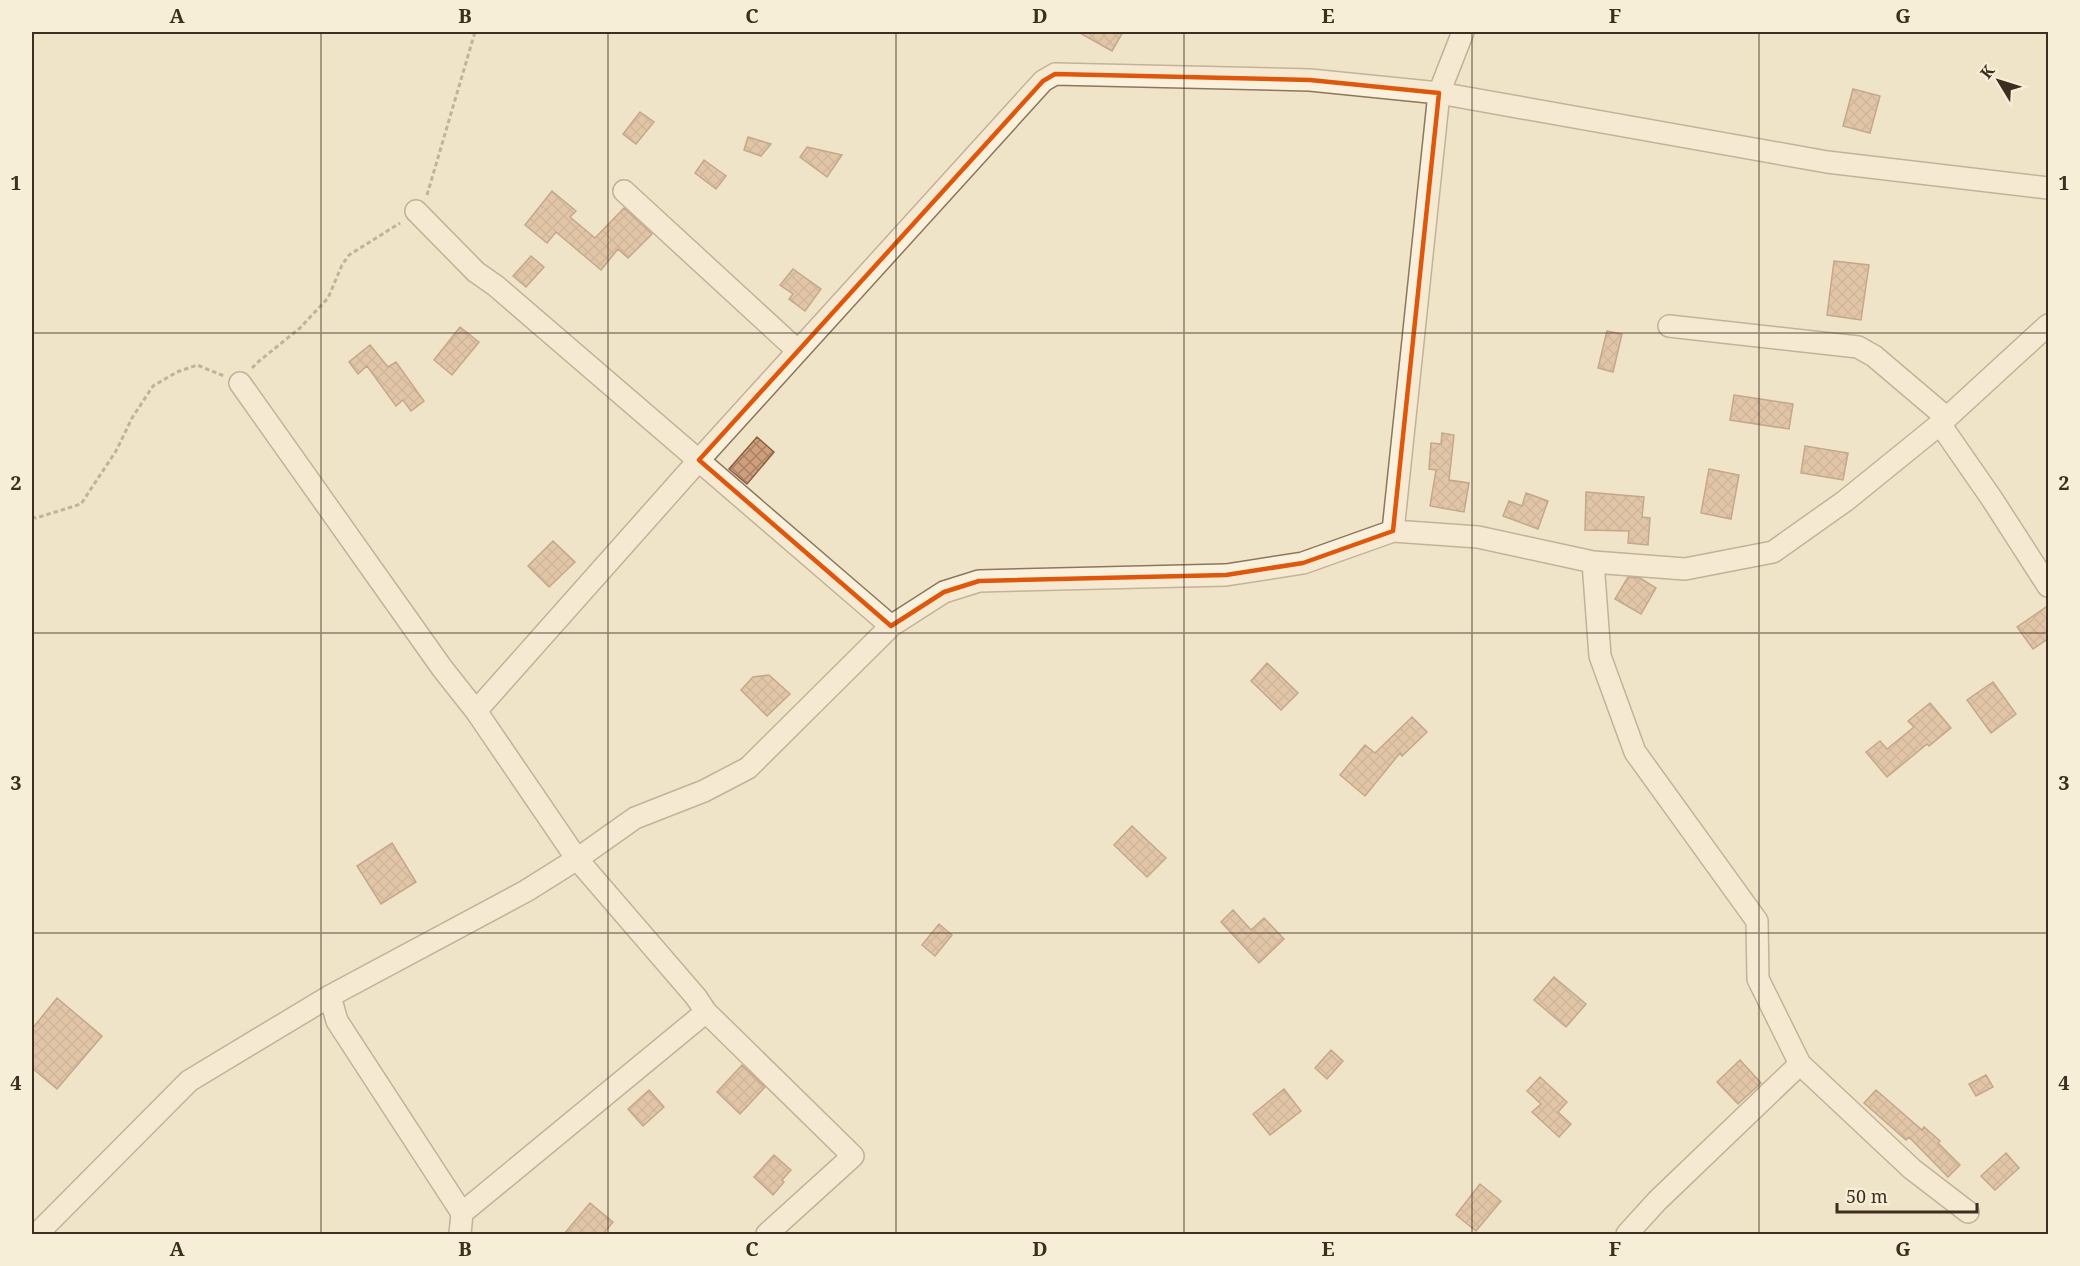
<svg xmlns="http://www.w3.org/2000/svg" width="2080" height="1266" viewBox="0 0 2080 1266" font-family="'Noto Serif',serif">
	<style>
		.building { fill: url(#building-cross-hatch); stroke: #8d5f41; stroke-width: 1.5 }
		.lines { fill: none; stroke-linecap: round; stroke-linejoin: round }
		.minor-casing { stroke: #8d765c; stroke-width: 24 }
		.path { stroke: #8d765c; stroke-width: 3; stroke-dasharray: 4.5 3; stroke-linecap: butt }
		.minor { stroke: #faf1dc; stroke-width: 21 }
		.marked { fill: none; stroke: #df570d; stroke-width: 4.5; stroke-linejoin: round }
		.grid { fill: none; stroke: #3d2e20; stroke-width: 1.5; stroke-opacity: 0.55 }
		.neatline { fill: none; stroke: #3d2e20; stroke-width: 2 }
		.grid-label { font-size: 20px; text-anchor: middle; font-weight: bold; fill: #3d2e20 }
	</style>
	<defs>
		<pattern id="building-cross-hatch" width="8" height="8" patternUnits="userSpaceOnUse" patternTransform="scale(1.5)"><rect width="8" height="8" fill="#cf9f7d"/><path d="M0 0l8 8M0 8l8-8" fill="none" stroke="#a98266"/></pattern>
	</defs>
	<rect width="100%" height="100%" fill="#f0e4c8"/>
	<!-- building -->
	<path class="building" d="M1078,32H1123L1112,51Z
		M1853,89L1880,96L1870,133L1843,126Z
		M640,112L654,122L636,144L623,134Z
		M748,137L771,144L761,156L744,150Z
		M807,147L842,155L827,177L800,157Z
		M704,160L726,176L716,189L695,173Z
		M552,191L576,211L570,217L595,238L624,208L652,234L628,258L618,249L601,270L556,232L547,243L525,225Z
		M531,256L544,267L526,287L513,276Z
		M1834,261L1869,265L1861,320L1827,315Z
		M793,269L821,289L805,311L789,299L793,294L780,285Z
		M460,327L479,342L452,375L434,360Z
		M1607,331L1622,334L1613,372L1598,368Z
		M370,345L388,367L396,362L424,401L411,411L403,400L396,406L367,366L358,374L349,362Z
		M1734,395L1793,404L1789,429L1730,420Z
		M1442,433L1454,435L1449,480L1469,483L1464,512L1430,506L1436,470L1429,469L1431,443L1441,444Z
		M757,437L774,452L747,484L729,469Z
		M1805,446L1848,453L1843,480L1801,473Z
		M1709,469L1739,475L1731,519L1701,513Z
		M1586,492L1644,497L1642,517L1650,518L1648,545L1628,543L1629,531L1585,530Z
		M1526,493L1548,501L1538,529L1503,516L1509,501L1522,506Z
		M553,541L575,562L549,587L528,566Z
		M1628,577L1640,578L1656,588L1641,614L1615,599Z
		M2049,605V638L2033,649L2017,627Z
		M1267,663L1298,693L1281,710L1251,681Z
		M769,675L790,694L767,716L741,690L753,677Z
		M1993,682L2016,714L1991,733L1967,700Z
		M1930,703L1951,728L1929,746L1927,744L1887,777L1866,752L1880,741L1887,749L1914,727L1908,721Z
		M1412,717L1427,732L1402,756L1400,753L1365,796L1340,775L1365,745L1375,753Z
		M1132,826L1166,858L1147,877L1114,845Z
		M392,843L416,882L381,904L357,866Z
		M1233,910L1251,930L1264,918L1284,939L1259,963L1221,922Z
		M939,924L952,935L935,956L922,945Z
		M1554,977L1586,1004L1566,1027L1534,1000Z
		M57,998L102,1036L57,1089L32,1068V1029Z
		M1331,1050L1343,1061L1327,1079L1315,1068Z
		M1740,1060L1761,1083L1738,1104L1717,1082Z
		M742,1065L765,1087L740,1114L717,1092Z
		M1986,1075L1993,1087L1976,1096L1969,1084Z
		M1540,1077L1567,1102L1558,1112L1571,1124L1559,1137L1532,1112L1541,1104L1527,1091Z
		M1284,1089L1301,1111L1270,1135L1253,1114Z
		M649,1090L664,1107L643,1126L628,1109Z
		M1876,1090L1922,1130L1924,1127L1940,1141L1938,1143L1960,1165L1948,1177L1909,1137L1906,1140L1864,1103Z
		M2006,1153L2019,1168L1995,1190L1981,1176Z
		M774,1155L791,1170L782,1180L784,1182L773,1195L754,1177Z
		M1480,1184L1501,1201L1476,1231L1456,1215Z
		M590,1203L613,1222L603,1234H564Z"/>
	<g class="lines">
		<!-- minor casing -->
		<g class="minor-casing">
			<path id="minor" d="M624,191L798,351
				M416,211L476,272L496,286L891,626
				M1669,326L1858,347L1874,356L1947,418
				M1940,424L1992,499L2048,586
				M1393,531L1439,93L1463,32
				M1593,562L1600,656L1635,752L1757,921L1758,979L1800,1064L1912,1169L1968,1212
				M476,711L699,460L1043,81L1055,74L1310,80L1439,93L1827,162L2048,188
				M330,996L337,1021L462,1213L460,1234
				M462,1213L706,1012
				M37,1234L189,1081L330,996L526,891L577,859L476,711L442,668L240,383
				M767,1234L853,1156L706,1012L696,997L577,859L635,818L704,791L748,768L891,626L944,592L979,581L1226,575L1303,563L1393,531L1478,537L1593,562L1685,569L1773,552L1845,501L1940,424L2048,325
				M1627,1234L1657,1201L1800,1064"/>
		</g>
		<!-- path -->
		<path class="path" d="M427,195L475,32
			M252,368L258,362L300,328L328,298L342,265L349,255L400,223
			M32,517L36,518L81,504L116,451L132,418L153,386L177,372L197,365L224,376"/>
		<!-- minor -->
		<use href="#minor" class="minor"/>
	</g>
	<!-- marked area -->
	<path d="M0 0H2080V1266H0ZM1055,74L1310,80L1439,93L1393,531L1303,563L1226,575L979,581L944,592L891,626L699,460L1043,81Z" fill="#f0e4c8" fill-opacity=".55" fill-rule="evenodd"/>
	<path class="marked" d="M1055,74L1310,80L1439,93L1393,531L1303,563L1226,575L979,581L944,592L891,626L699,460L1043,81Z"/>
	<!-- grid -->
	<path class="grid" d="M321,32V1234M608,32V1234M896,32V1234M1184,32V1234M1472,32V1234M1759,32V1234M32,333H2048M32,633H2048M32,933H2048"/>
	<!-- border -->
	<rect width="2080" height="1266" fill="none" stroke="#f7eed8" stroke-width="66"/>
	<!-- north arrow -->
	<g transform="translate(1999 81) rotate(308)" stroke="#f7eed8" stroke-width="4.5" paint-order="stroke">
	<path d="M0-4.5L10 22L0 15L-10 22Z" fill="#3d2e20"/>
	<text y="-9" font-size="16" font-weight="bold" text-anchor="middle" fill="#3d2e20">K</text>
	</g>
	<!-- scale -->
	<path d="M1837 1203v9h140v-9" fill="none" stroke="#3d2e20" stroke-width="3"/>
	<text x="1846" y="1203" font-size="18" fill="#3d2e20" stroke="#f7eed8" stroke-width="4.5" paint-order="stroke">50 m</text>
	<rect x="33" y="33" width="2014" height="1200" class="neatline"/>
	<g class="grid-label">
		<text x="177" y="23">A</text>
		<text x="465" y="23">B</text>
		<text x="752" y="23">C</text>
		<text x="1040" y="23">D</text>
		<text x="1328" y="23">E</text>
		<text x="1615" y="23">F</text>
		<text x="1903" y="23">G</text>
		<text x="16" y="190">1</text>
		<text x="2064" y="190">1</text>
		<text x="16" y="490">2</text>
		<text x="2064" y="490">2</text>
		<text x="16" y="790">3</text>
		<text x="2064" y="790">3</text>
		<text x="16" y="1090">4</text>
		<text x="2064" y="1090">4</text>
		<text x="177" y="1256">A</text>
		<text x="465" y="1256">B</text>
		<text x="752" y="1256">C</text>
		<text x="1040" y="1256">D</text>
		<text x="1328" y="1256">E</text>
		<text x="1615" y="1256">F</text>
		<text x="1903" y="1256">G</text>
	</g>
</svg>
